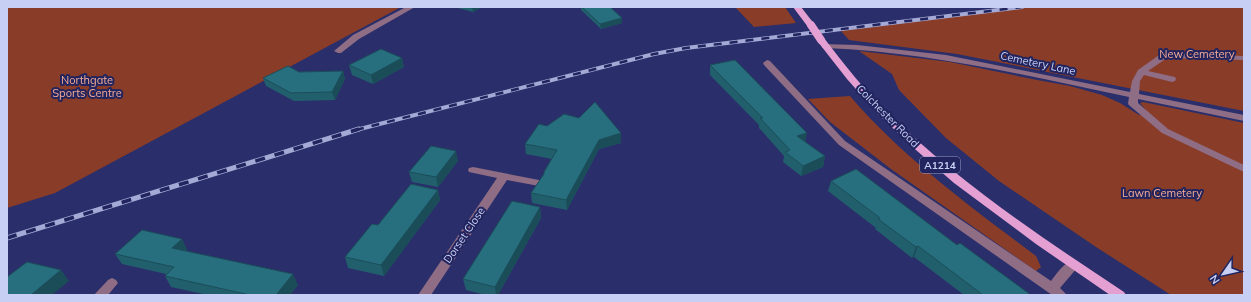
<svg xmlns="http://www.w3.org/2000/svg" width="1251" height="302" viewBox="0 0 1251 302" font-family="Mulish,sans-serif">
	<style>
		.green { fill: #893d28 }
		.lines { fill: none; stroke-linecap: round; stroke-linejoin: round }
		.minor { fill: #8e6d85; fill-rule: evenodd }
		.major { fill: #e5a0d3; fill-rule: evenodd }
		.rail-far1-casing { stroke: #a4aad5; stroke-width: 4 }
		.rail-casing { stroke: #a4aad5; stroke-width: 5 }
		.rail-far1 { stroke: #21245e; stroke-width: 2.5; stroke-dasharray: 8; stroke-linecap: butt }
		.rail { stroke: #21245e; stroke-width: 3.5; stroke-dasharray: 10; stroke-linecap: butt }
		.major-bridge { stroke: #e5a0d3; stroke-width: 8 }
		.wall { fill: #225f6d }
		.shaded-wall { fill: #1b4d59 }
		.building { fill: #276e7f; stroke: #1b4d59 }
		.labels { text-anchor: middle; stroke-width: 4; stroke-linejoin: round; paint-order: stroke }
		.shield { fill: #21245e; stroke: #969cc7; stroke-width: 1 }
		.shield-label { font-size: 10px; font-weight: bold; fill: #c8cff4 }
		.park-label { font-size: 11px; fill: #f5ac97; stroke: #21245e }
		.street-label { font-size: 11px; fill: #c8cff4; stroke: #21245e }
	</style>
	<rect width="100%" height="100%" fill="#2a2e6a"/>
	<!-- green -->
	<path class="green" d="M7,7H401L55,193L7,208Z
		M735,7H785L796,23L754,27Z
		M1022,7H1244V111L957,54L849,40L840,30Z
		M859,51L950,62L1032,79L1070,86L1102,95L1120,103L1139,115L1148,113L1140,103L1143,102L1244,123V295H1171L1096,247L999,181L946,138L899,90L892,74Z
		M850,96C903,158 971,207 1036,256L1041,267L1036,271L891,169L830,122L808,99Z"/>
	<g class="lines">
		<!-- minor -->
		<path class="minor" d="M406,7H415L359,39L341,53H338L334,51L353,35Z
			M822,44L857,45L946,55L1130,92L1132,81L1138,70L1162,53L1244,56V60L1167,58L1148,71L1175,77L1176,79L1175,81L1172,82L1144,75L1140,81L1139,94L1244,115V121L1138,99V103L1168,129L1244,165V172L1162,133L1130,106L1128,104L1129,97C1028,76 929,52 825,48H822Z
			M767,60L770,61L845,141L1051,281C1057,274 1066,258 1077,262L1079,265L1077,268L1060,288L1067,295H1052L839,145L764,65L763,63Z
			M473,167L539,180L544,183L539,186L507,180L431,295H418L497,178L469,172L468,170L469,168Z
			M112,278L116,280L118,283L108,295H94L108,280Z"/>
		<!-- major -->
		<path class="major" d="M793,7H801L815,25L814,27H808Z
			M818,38H824C844,64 864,90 887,112C958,182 1041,237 1124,292L1126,295H1110L1036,244L954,183L916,150L879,115L847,79L818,42Z"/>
		<!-- rail-far1 casing -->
		<g class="rail-far1-casing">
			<path id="rail-far1" d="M356,130L654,54L686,48L1022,7"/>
		</g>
		<!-- rail casing -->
		<g class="rail-casing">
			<path id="rail" d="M7,238L359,129"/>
		</g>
		<!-- rail-far1 -->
		<use href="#rail-far1" class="rail-far1"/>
		<!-- rail -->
		<use href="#rail" class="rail"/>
		<!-- major-bridge -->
		<path class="major-bridge" d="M811,25L821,40"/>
	</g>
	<!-- wall -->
	<path class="wall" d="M454,7H482L473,12Z
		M581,7H610L622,18V23L601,29L581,10Z
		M402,58L404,67L373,84L352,75L349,65Z
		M710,65L805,142L825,156L823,167L801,176L783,162L784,156L759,128V125L710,75Z
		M343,71L345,79L335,100L294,101L266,86L263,78L299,72Z
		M547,126L621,133V143L599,149L567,210L532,203L531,193L544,174V172L552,159L526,154L525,144Z
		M458,161L438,187L412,182L409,172Z
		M831,181L957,245L1031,295H964L914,257L912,258L875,229L876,228L828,191Z
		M438,190L440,200L384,276L348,268L345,257L378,225Z
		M540,207L541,218L498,295H486L466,290L463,279Z
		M182,239L187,250L186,251L298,285L290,295H208L171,287L165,276L166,274L122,264L115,254Z"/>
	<!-- shaded-wall -->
	<path class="shaded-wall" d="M472,7H482L473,12Z
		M622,18V23L601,29L600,24Z
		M402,58L404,67L373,84L371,75Z
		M343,71L345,79L335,100L332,92Z
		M621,133V143L599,149L567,210L566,200L599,140Z
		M807,133L805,143L797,136Z
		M456,151L458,161L438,187L436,177Z
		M825,156L823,167L801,176L803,166Z
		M438,190L440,200L384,276L381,265Z
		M540,207L541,218L498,295H496L495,287Z
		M182,239L187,250L178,259L172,248Z
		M918,246L914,257L912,258L916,247Z
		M61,270L69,281L52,295H31Z
		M293,274L298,285L290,295H276Z"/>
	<!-- building -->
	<path class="building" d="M582,7H610L622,18L600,24Z
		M381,49L402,58L371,75L349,65Z
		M735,60L807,133L797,136L825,156L803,166L785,152L790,150L760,118H763L710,65Z
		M288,66L299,72L343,71L332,92L291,93L263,78Z
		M595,102L621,133L599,140L566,200L531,193L544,174V172L557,150L525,144L539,124L547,126L564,114L579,118Z
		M431,146L456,151L436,177L409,172Z
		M856,169L957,245L960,243L1031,295H983L918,246L916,247L878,219L880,218L831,181Z
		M411,184L438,190L381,265L345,257L372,224L378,225Z
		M512,201L540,207L495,287L463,279Z
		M142,230L182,239L172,248L293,274L276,295H250L165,276L174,267L115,254Z
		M27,262L61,270L31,295H7V277Z"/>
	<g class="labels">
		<!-- shield labels -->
		<rect class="shield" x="920" y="157" width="40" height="16" rx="3"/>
		<g class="shield-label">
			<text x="940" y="169">A1214</text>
		</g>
		<!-- park labels -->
		<g class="park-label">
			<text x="1197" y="58">New Cemetery</text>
			<text x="87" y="84">Northgate<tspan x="87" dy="13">Sports Centre</tspan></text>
			<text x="1162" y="197">Lawn Cemetery</text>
		</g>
		<!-- street labels -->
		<g class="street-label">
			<text transform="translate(1038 63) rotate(12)" y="4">Cemetery Lane</text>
			<text transform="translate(888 116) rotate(45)" y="4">Colchester Road</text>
			<text transform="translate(464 235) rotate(-56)" y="4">Dorset Close</text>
		</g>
	</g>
	<!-- border -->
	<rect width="1251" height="302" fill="none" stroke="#c8cff4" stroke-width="16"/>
	<!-- north arrow -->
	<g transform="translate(1223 274) rotate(236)" stroke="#21245e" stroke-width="3" paint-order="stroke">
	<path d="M0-3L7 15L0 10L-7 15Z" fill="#c8cff4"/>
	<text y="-6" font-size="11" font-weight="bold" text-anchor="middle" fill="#c8cff4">N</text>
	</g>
</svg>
